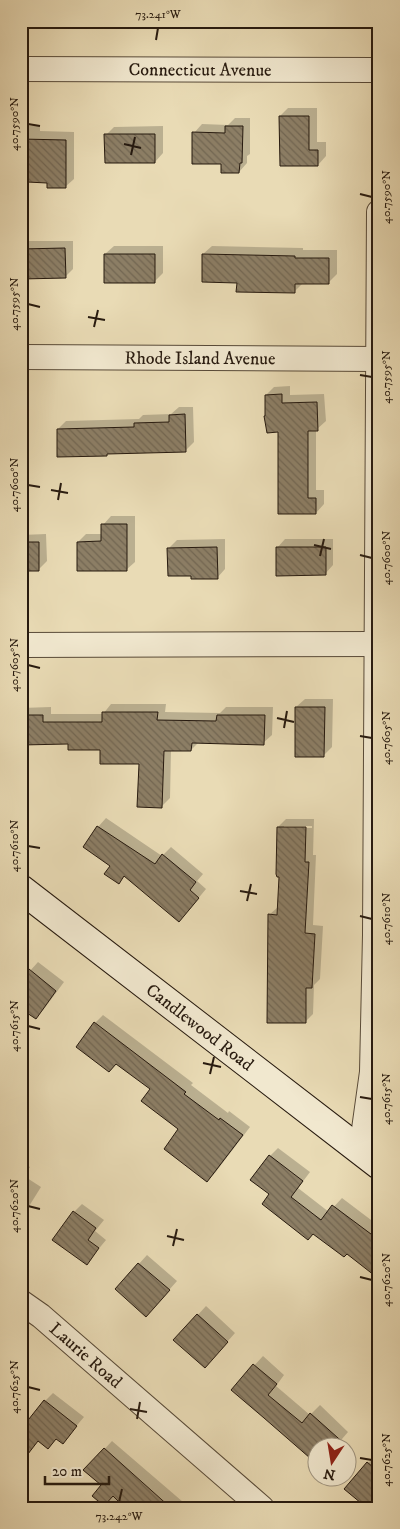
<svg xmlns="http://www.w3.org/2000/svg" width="400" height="1529" viewBox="0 0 400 1529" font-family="'IM FELL DW Pica',serif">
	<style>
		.shadow { fill: #0003; fill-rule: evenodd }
		.building { fill: url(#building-back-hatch); stroke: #271a0f }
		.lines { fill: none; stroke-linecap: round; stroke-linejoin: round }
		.street-casing { stroke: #584a38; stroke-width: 26 }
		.secondary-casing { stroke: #271a0f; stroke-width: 30 }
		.street { stroke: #f1e8cf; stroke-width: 24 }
		.secondary { stroke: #f1e8cf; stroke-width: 28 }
		.ticks { fill: none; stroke: #271a0f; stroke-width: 2 }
		.labels { text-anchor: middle; stroke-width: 4.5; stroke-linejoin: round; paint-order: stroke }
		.street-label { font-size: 18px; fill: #271a0f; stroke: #f1e8cf }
		.neatline { fill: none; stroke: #271a0f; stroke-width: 2 }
		.ticks-label { font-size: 12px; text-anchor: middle; fill: #271a0f }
	</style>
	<defs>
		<pattern id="building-back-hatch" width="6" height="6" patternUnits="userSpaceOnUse" patternTransform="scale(1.25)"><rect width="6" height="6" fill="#8c7e65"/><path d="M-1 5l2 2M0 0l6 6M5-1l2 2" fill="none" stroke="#726652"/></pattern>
	</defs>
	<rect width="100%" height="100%" fill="#e9dbb5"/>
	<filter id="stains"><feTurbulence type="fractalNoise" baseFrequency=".004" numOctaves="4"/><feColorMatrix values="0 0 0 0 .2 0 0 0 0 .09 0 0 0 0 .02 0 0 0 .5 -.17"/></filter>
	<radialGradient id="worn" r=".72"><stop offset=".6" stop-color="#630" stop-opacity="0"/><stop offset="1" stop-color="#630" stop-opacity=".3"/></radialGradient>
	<!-- shadow -->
	<path class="shadow" d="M288,108H317V142H326V156L318,165L280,116Z
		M235,118H250V154L247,156V163L239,172L222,163L194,133L202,124L228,125Z
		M21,125L40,126V131L74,132V179L65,187L48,181L21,179Z
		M163,126V153L155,162L106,135L114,127Z
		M21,241H73V269L65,277L21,278Z
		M114,246H163V273L154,282L105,254Z
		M212,246L303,248V250H337V274L329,282L303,283L295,291L238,282L203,254Z
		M290,386V395L324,394L326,421L316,430V490H324V504L316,513H279V431L266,395L274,387Z
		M179,407H193L194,442L185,451L109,452L107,455L58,429L66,421L139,419L143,415L171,414Z
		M111,516H135V562L126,570L78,542L86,534H103V525Z
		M46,534L47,561L38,570H21V535Z
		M225,539V569L217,578L169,548L177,540Z
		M285,539H333V565L325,574L277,548Z
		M305,699H333L332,747L324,755L296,707Z
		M111,704H166L165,712L220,713L226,707H273L272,735L263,743L199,742L191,750H171L170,798L162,806L140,763L102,749L69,743L21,744V708L51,707V714H103Z
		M106,818L162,856L171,847L203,874L197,881L206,889L187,912L125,876L118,882L112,865L85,847L98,827Z
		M286,819H314L313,855H316L313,925L323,926L320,979L314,985L313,1014L305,1022L269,915L278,907L280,876L278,827ZM284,826H312V828H284Z
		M38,962L64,982L44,1009L36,1017L23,1009L21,1011V981Z
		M103,1015L193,1083L191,1085L228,1113L229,1111L250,1127L215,1173L207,1181L180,1129L151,1089L95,1023Z
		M278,1148L310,1172L298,1188L329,1212L342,1198L379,1226V1277L271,1194L270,1156Z
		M21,1162L30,1167L24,1176L41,1187L26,1211L21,1216Z
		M82,1204L104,1220L95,1231L106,1240L87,1263L74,1212Z
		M147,1255L177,1281L154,1307L117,1288Z
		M206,1306L235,1333L213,1358L175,1340Z
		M263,1356L284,1375L276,1386L310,1415L320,1405L348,1432L336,1446H318L232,1390Z
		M21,1366L26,1370L21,1377Z
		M53,1393L84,1417L63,1442L57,1438L48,1447L39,1440L29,1451L45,1401Z
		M112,1441L190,1508H107L93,1495L103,1485L85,1470Z
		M376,1455L379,1457V1508L368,1463Z"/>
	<!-- building -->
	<path class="building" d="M279,116H309V150H318V166H280Z
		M225,126H243L242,163H240L239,173H221V164H192V132L225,133Z
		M104,134H155V163H105Z
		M21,139L66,140V188H47V183L27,182L28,180H21Z
		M65,248L66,278L21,279V249Z
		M104,254H155V283H104Z
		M202,254L295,256V258H329V284H295V293L236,292L237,283L202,282Z
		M282,394V403L317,402L318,431H308V498H316V514H278V432L267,433L264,416H265V395Z
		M185,414L186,452L107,454V456L57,457V429L134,427V423L169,422V415Z
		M101,524H127V571H77V542L101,541Z
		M21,542H39V571H21Z
		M217,547L218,579H191V576H168L167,548Z
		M276,547H326V575L276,576Z
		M295,707H325L324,757H295Z
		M102,712H158L157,720L216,721L217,715H265L264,745L192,743L191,751H164L162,808L137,807L139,764H100V750H68V744L21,745V715H43V722H102Z
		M97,826L155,864L162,854L196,882L190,890L199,898L179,922L124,876L119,884L104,874L110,866L83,847Z
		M277,827H306L305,862H309L305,933L315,934L312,988H306V1023H267L268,914L277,915L279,877H277L276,874Z
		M29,969L56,991L36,1019L21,1009V979Z
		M94,1022L186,1092L184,1094L219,1120L220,1118L243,1135L207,1182L164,1149L178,1129L141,1101L150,1089L116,1064L109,1072L76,1047Z
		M269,1155L303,1181L291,1197L321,1220L332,1205L379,1240V1279L347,1254L344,1257L313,1234L308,1240L262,1204L269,1194L250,1180Z
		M73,1211L96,1228L88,1240L99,1248L87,1265L52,1240Z
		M138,1263L170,1290L146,1317L115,1289Z
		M197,1314L228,1342L205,1368L173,1340Z
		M253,1364L277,1384L268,1395L302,1423L310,1413L347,1446H318V1465L264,1418L231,1390Z
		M44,1400L77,1426L63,1444L56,1439L48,1449L38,1441L21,1463V1429Z
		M104,1448L171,1508H125L113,1496L104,1506L92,1496L101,1485L83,1470Z
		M367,1462L379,1472V1508H367L344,1489Z"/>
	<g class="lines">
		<!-- street casing -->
		<g class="street-casing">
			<g id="street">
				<path id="s1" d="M21,69L379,70"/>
				<path id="s2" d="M21,357L379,359"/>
				<path d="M21,645L379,644"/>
				<path d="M361,1151L372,1072L375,935L379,212"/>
				<path id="s3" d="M21,1302L41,1316L262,1508"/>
			</g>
		</g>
		<!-- secondary casing -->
		<g class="secondary-casing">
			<g id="secondary">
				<path id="s4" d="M21,889L379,1165"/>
			</g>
		</g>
		<!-- street -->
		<use href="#street" class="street"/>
		<!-- secondary -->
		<use href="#secondary" class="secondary"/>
	</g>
	<!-- ticks -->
	<path class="ticks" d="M156,40L158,28M28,124L40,126M124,144L141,148M131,155L135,137M360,194L372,197M28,304L40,307M88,317L105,320M94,327L98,310M360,375L372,377M28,485L40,487M51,490L68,493M58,500L61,483M314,545L331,549M360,555L372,558M320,556L324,539M28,665L40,668M277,718L294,722M284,728L287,711M360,736L372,738M28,846L40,848M240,891L257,894M247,901L251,884M360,916L372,919M28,1026L40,1029M203,1063L221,1067M210,1074L214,1057M360,1097L372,1099M28,1206L40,1209M167,1236L184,1240M173,1246L177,1229M360,1277L372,1280M28,1387L40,1390M130,1409L147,1412M137,1419L140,1402M360,1458L372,1460M119,1502L122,1489"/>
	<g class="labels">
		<!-- street labels -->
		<g class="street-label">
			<text dy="6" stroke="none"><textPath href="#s1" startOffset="179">Connecticut Avenue</textPath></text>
			<text dy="6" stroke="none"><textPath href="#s2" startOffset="179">Rhode Island Avenue</textPath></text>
			<text dy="6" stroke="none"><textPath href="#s4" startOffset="226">Candlewood Road</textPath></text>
			<text dy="6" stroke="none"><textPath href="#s3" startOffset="84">Laurie Road</textPath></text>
		</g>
	</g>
	<!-- margin -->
	<rect width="400" height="1529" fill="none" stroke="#e9dbb5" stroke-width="55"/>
	<!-- north arrow -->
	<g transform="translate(332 1462) rotate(192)"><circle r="24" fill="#f1e8cf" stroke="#a09682"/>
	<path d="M0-4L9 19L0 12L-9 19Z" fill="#8f2418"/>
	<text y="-8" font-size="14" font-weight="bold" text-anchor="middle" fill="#271a0f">N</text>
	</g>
	<!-- scale -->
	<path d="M45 1476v8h64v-8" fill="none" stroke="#271a0f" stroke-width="2.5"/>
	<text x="52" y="1476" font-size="15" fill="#271a0f" stroke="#f1e8cf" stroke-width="4" paint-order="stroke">20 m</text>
	<rect x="28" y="28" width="344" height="1474" class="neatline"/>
	<g class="ticks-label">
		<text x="158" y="18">73.241°W</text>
		<text transform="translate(14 124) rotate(-90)" y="4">40.7590°N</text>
		<text transform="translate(386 197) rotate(-90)" y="4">40.7590°N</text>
		<text transform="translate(14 304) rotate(-90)" y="4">40.7595°N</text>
		<text transform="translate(386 377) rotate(-90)" y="4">40.7595°N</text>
		<text transform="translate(14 485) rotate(-90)" y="4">40.7600°N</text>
		<text transform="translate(386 558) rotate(-90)" y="4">40.7600°N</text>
		<text transform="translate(14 665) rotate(-90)" y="4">40.7605°N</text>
		<text transform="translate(386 738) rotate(-90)" y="4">40.7605°N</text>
		<text transform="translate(14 846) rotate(-90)" y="4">40.7610°N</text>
		<text transform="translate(386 919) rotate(-90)" y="4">40.7610°N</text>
		<text transform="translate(14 1026) rotate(-90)" y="4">40.7615°N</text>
		<text transform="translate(386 1099) rotate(-90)" y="4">40.7615°N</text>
		<text transform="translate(14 1206) rotate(-90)" y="4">40.7620°N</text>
		<text transform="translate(386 1280) rotate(-90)" y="4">40.7620°N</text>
		<text transform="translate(14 1387) rotate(-90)" y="4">40.7625°N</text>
		<text transform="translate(386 1460) rotate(-90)" y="4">40.7625°N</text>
		<text x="119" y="1520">73.242°W</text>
	</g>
	<rect width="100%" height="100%" filter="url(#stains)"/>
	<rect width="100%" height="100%" fill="url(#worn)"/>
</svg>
